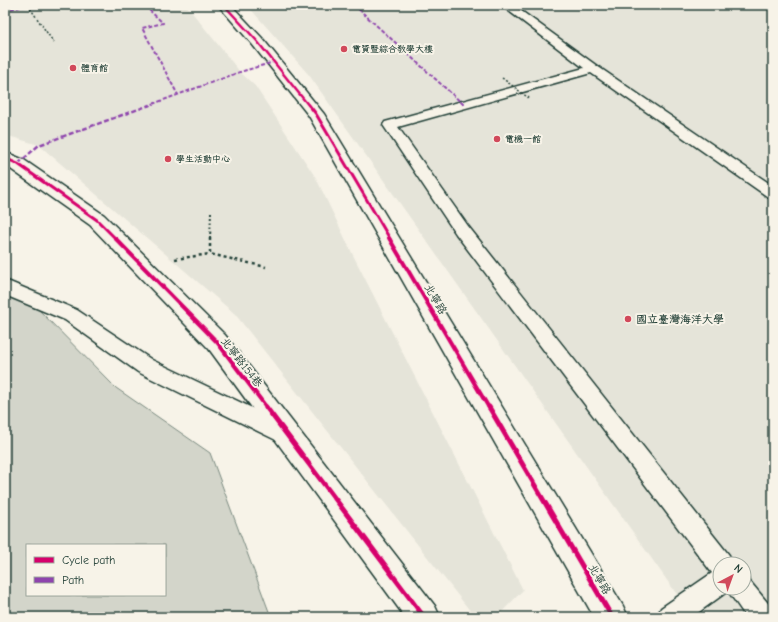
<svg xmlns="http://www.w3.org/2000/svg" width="778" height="622" viewBox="0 0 778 622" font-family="'Comic Neue','LXGW WenKai TC',sans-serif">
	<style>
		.built { fill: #e5e4d9; fill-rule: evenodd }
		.green { fill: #d3d5ca; stroke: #79897f; fill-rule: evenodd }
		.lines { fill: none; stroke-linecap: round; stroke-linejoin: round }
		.lane-casing { stroke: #1f3d34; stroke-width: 3 }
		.street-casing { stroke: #1f3d34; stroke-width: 3 }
		.primary-casing { stroke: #1f3d34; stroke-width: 3 }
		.path-far2 { stroke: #1f3d34; stroke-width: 1.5; stroke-dasharray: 2 2; stroke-linecap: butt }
		.path-far1 { stroke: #1f3d34; stroke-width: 2; stroke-dasharray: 2.5 2.5; stroke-linecap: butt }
		.path { stroke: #1f3d34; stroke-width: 2.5; stroke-dasharray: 3 3; stroke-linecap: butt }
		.lane { fill: #f7f3e8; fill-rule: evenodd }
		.street { fill: #f7f3e8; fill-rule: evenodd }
		.primary { fill: #f7f3e8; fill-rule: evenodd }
		.path-bridge { stroke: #1f3d34; stroke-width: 1.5; stroke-dasharray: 2 2; stroke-linecap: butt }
		.quiet-far1 { stroke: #8e44ad; stroke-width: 2; stroke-dasharray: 4 2; stroke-linecap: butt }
		.quiet { stroke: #8e44ad; stroke-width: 2.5; stroke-dasharray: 5 2.5; stroke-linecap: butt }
		.cycleway-far3-casing { stroke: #f7f3e8; stroke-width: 4 }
		.cycleway-far2-casing { stroke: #f7f3e8; stroke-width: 5 }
		.cycleway-far1-casing { stroke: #f7f3e8; stroke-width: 6 }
		.cycleway-casing { stroke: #f7f3e8; stroke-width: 8 }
		.cycleway-far3 { stroke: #d6006c; stroke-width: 2.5 }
		.cycleway-far2 { stroke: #d6006c; stroke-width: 3 }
		.cycleway-far1 { stroke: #d6006c; stroke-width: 4 }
		.cycleway { stroke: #d6006c; stroke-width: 5 }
		.poi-dot { fill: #d1495b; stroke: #f7f3e8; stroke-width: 1.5 }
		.labels { text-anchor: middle; stroke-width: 4; stroke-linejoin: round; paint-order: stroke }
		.far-poi-label { font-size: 9px; font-weight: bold; fill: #1f3d34; stroke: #f7f3e8; text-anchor: start }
		.street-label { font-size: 11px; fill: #1f3d34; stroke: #f7f3e8 }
		.poi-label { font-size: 11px; font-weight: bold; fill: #1f3d34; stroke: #f7f3e8; text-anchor: start }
	</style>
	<rect width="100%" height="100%" fill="#f7f3e8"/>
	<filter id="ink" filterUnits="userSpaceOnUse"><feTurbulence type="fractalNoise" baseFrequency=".025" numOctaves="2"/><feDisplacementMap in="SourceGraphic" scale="8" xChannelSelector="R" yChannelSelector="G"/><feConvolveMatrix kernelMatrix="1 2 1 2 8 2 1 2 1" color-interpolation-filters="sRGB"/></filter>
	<g filter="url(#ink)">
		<!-- built -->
		<path class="built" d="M5,5H186L240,72L255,86L316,178L353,255L523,590L497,617H475L235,314L39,145L5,135Z
			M247,5H766L773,8V617H693L309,75ZM720,564H744V588H720Z"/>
		<!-- green -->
		<path class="green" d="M5,295L32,303L116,388L210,453L271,617H5ZM27,545H165V595H27Z"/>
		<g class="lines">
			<!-- lane casing -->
			<g class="lane-casing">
				<path id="lane" d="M501,5H513L597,66L773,186V198L768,197L591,73L398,127L468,226L729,555L732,564H720V588H744V578L748,579L772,608L773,617H746L728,591L692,617H657L661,608L712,573L456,234L383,125L385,122L584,68Z
					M5,280L77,310L152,360L292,427L296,434L292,441L285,444L278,441L138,372L65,320L5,295Z"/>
			</g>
			<!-- street casing -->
			<g class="street-casing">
				<path id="street" d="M5,152L24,160L104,215L225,335L435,606L440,617H405L209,349L90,225L5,165Z"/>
			</g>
			<!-- primary casing -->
			<g class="primary-casing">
				<path id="primary" d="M218,5H231L262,38L324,114L623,606L628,617H594L309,116L252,44Z"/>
			</g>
			<!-- path-far2 -->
			<path class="path-far2" d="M28,5L54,43"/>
			<!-- path-far1 -->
			<path class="path-far1" d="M210,239L211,212"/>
			<!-- path -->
			<path class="path" d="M210,238V254L266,267
				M175,259L210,254"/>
			<!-- lane -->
			<use href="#lane" class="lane"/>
			<!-- street -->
			<use href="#street" class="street"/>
			<!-- primary -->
			<use href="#primary" class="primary"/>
			<!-- path-bridge -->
			<path class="path-bridge" d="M502,78L530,99"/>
			<!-- quiet-far1 -->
			<path class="quiet-far1" d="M147,5V8L163,23L142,28L178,95
				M354,5L464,105
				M5,10L30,5
				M147,106L240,72L274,62"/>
			<!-- quiet -->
			<path class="quiet" d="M18,164L39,145L150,105"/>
			<!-- cycleway-far3 casing -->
			<g class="cycleway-far3-casing">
				<path id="cycleway-far3" d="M224,5L257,41L309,106"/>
			</g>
			<!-- cycleway-far2 casing -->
			<g class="cycleway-far2-casing">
				<path id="cycleway-far2" d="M309,105L316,114L390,239
					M5,158L18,164L97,220L116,239"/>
			</g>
			<!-- cycleway-far1 casing -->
			<g class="cycleway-far1-casing">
				<path id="cycleway-far1" d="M115,238L217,342L267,408
					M389,238L489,408"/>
			</g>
			<!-- cycleway casing -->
			<g class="cycleway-casing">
				<path id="cycleway" d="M266,407L424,617
					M489,407L612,617"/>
			</g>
			<!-- cycleway-far3 -->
			<use href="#cycleway-far3" class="cycleway-far3"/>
			<!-- cycleway-far2 -->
			<use href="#cycleway-far2" class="cycleway-far2"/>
			<!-- cycleway-far1 -->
			<use href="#cycleway-far1" class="cycleway-far1"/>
			<!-- cycleway -->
			<use href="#cycleway" class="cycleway"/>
		</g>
	</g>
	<!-- markers -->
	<g class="poi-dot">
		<circle cx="344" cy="49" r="4"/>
		<circle cx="73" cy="68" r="4"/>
		<circle cx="497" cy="139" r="4"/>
		<circle cx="168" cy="159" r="4"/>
		<circle cx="628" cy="319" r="4"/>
	</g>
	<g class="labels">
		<!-- far-poi labels -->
		<g class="far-poi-label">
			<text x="352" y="52">電資暨綜合教學大樓</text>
			<text x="81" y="71">體育館</text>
			<text x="505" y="142">電機一館</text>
			<text x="176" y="162">學生活動中心</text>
		</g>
		<!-- street labels -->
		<g class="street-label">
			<text transform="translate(436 299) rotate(60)" y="4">北寧路</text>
			<text transform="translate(242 362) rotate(52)" y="4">北寧路154巷</text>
			<text transform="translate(600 579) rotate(60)" y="4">北寧路</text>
		</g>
		<!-- poi labels -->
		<g class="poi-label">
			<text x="636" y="323">國立臺灣海洋大學</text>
		</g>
	</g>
	<!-- margin -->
	<rect width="778" height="622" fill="none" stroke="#f7f3e8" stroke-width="20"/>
	<rect x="10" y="10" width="758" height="602" fill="none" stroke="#1f3d34" stroke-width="1.5" filter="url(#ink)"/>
	<!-- legend -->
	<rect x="26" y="544" width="140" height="52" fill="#f7f3e8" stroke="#a1aaa0"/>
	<rect x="34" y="557" width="20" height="6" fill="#d6006c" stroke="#a1aaa0"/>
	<text x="62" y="564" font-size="12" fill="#1f3d34">Cycle path</text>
	<rect x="34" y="577" width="20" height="6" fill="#8e44ad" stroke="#a1aaa0"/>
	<text x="62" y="584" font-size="12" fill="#1f3d34">Path</text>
	<!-- north arrow -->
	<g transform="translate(732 576) rotate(41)"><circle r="19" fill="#f7f3e8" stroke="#a1aaa0"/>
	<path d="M0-3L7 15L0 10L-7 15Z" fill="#d1495b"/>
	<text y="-6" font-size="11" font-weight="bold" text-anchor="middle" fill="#1f3d34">N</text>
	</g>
</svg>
